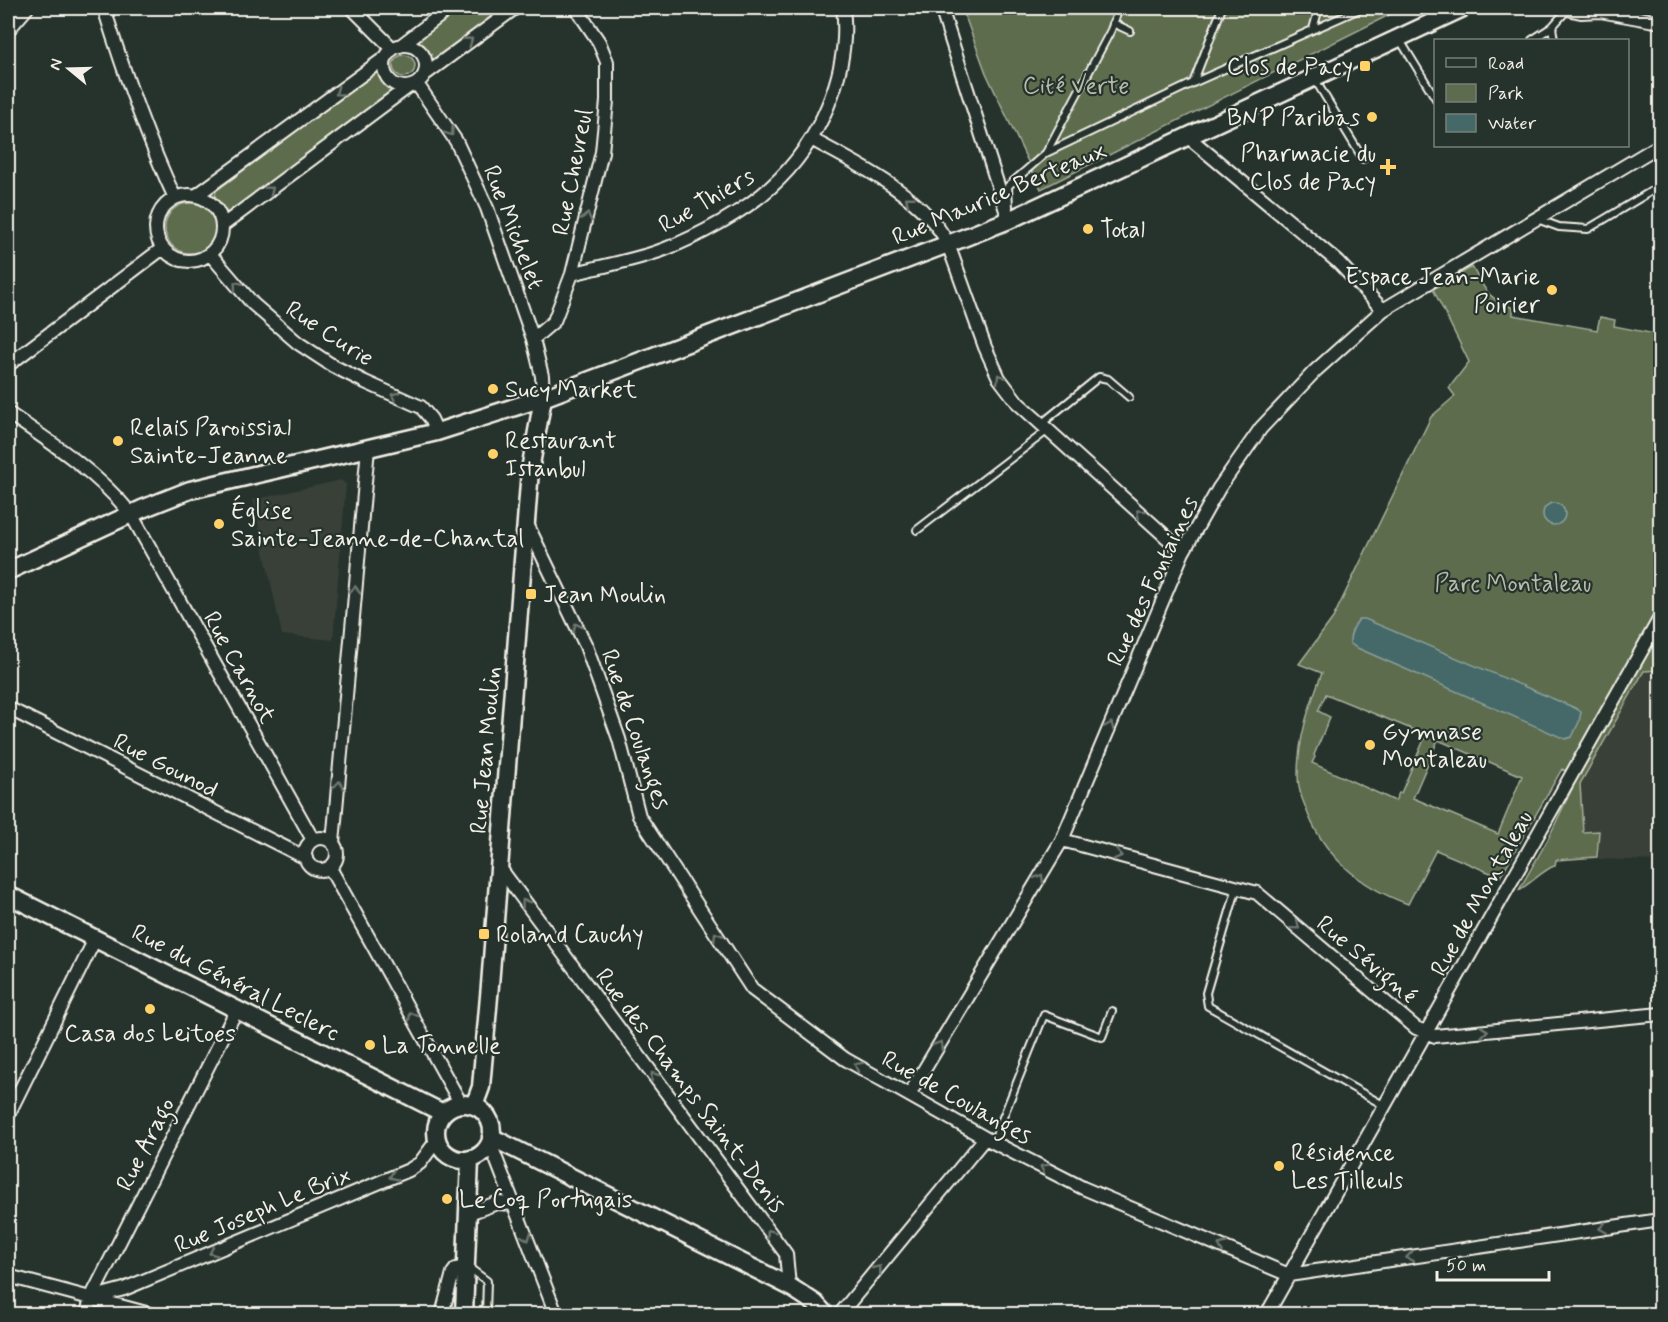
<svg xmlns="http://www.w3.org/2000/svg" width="1668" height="1322" viewBox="0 0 1668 1322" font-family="Mynerve,sans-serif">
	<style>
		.built { fill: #393f38 }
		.green { fill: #5d6c4e; stroke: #a8ae9b; stroke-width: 1.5; fill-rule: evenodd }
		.water { fill: #446968; stroke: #8a9f9b; stroke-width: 1.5 }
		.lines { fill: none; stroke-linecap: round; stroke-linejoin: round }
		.lane-casing { stroke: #f4f1e8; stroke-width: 10 }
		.street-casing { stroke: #f4f1e8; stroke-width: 16 }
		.secondary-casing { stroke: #f4f1e8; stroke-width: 21 }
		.lane { stroke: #26332d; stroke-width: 6 }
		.street { stroke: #26332d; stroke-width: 12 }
		.secondary { stroke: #26332d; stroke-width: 16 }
		.oneway { stroke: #6e766e }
		.poi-dot { fill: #ffd166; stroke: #26332d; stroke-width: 2 }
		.labels { text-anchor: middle; stroke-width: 4.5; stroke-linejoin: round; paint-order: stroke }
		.poi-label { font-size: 24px; fill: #f4f1e8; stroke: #26332d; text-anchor: start }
		.park-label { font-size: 24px; fill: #b8bcaa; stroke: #26332d }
		.street-label { font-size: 24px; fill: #f4f1e8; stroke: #26332d }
	</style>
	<rect width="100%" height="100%" fill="#26332d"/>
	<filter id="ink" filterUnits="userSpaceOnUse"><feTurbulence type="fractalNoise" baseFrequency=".0167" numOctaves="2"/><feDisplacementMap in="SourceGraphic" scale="12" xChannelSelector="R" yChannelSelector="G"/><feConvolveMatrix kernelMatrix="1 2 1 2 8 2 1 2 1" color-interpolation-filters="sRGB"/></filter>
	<g filter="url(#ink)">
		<!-- built -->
		<path class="built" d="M341,480L346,484L333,640L282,635L253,500Z
			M1660,670V861L1599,859V831L1583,832L1579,784L1645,671Z"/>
		<!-- green -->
		<path class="green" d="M459,8H505L431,61L417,43V39Z
			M962,8H1403L1041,189L986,73Z
			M393 66a11 11 0 1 1 22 0a11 11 0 1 1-22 0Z
			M376,71L391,87V92L232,212L227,213L215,196L216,191Z
			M165 228a25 25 0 1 1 50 0a25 25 0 1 1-50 0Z
			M1472,267C1487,292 1485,296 1513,308V315L1597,330L1600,317L1615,320L1614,326L1660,335V670L1644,671L1580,784L1583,832L1599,831L1597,857L1556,860L1555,866C1547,867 1530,884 1519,890L1548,839L1576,780L1572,774L1562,769L1500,877L1436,850L1408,904C1360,887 1322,855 1305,806C1301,797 1298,786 1298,775C1298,738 1309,707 1322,673L1299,664L1333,618L1431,417L1455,396L1449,388L1469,362L1433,289ZM1326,694L1426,735L1401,793H1399L1395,801L1312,763L1315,757L1314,755L1330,717L1318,711ZM1438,740L1522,776L1498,834L1413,798Z"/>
		<!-- water -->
		<path class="water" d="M1543 514a11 11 0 1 1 22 0a11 11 0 1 1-22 0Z
			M1359,619H1365L1575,708L1581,712L1579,722L1572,737L1565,739L1355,647L1350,643C1349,634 1354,626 1359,619Z"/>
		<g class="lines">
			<!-- lane casing -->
			<g class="lane-casing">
				<path id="lane" d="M1113,23L1130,31
					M1552,27L1554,40
					M1313,29L1319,8
					M1400,40L1436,99
					M1532,40L1552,27L1567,10
					M1314,78L1363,159
					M1193,83L1222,8
					M1046,153L1193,83L1362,8
					M1009,207L1008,186L1046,153L1111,30L1119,8
					M1537,219L1559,227L1588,229L1660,186
					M1041,424L1099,377L1108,379L1129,397
					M917,530L1048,430
					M1237,887L1206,993L1208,1006L1385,1106
					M993,1142L1044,1015L1102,1037L1112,1011
					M468,1267L487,1281L486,1314"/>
			</g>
			<!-- street casing -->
			<g class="street-casing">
				<path id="street" d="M104,8C124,73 146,136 175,198
					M352,8L393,49
					M941,8L1009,220
					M1563,8L1581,12L1600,11L1660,22
					M8,30L27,8
					M384 66a21 21 0 1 1 42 0a21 21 0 1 1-42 0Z
					M400,46L450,8
					M424,75L515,8
					M417,84L456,141L487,208L533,339L542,376L543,398
					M1187,136L1338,262L1383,310
					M811,139C857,164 924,196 948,244L985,347L999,378L1018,403L1183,552
					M197,195L386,57
					M156 228a33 33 0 1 1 66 0a33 33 0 1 1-66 0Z
					M223,225L408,87
					M210,254L253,304L298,343L333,366L365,382L421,407L431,419L437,432
					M572,274C601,266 637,260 665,249C697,237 745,211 771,187C819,144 851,72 843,8
					M533,339L554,321L572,274L602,152L607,101V62L599,42L576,8
					M8,365L163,248
					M8,413C51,442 98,473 131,514L313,840
					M527,524L586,646L619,739L639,816L752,989L845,1059L985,1138L1083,1188L1289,1275L1660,1220
					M8,708L306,858
					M305 854a16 16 0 1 1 32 0a16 16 0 1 1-32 0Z
					M1062,840L1257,893L1416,1028L1435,1036L1660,1014
					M333,843L368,448
					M330,868L461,1104
					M500,868L786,1254L789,1286
					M909,1095L1062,840L1183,552L1219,488L1261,428L1315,371L1383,310L1660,145
					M8,1115L95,939
					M490,1143L556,1314
					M469,1213L497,1203L514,1204
					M8,1276L150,1314
					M91,1298L124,1289L409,1170L420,1163L437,1140
					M87,1314L91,1298L237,1009
					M442,1314L453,1273L456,1269L467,1267
					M840,1314L985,1138
					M1267,1314L1660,618"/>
			</g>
			<!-- secondary casing -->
			<g class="secondary-casing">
				<path id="secondary" d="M8,571L142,509L190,490L437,432L543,398L948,244L1009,220L1463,8
					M8,895L443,1113
					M436 1132a28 28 0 1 1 56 0a28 28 0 1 1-56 0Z
					M474,1106L481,1087L490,985L530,470L543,398
					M491,1137L789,1286L815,1303L825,1314
					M464,1314L470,1159"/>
			</g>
			<!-- lane -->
			<use href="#lane" class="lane"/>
			<!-- street -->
			<use href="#street" class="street"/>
			<!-- secondary -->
			<use href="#secondary" class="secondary"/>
		</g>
		<!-- one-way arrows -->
		<defs><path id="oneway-chevron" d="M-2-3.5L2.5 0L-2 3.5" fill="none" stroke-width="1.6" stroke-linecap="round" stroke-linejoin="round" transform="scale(1.5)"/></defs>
		<g class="oneway">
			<use href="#oneway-chevron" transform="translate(469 41) rotate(-36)"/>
			<use href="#oneway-chevron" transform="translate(339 92) rotate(144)"/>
			<use href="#oneway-chevron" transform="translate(450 132) rotate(55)"/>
			<use href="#oneway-chevron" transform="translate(270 190) rotate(-37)"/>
			<use href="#oneway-chevron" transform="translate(909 200) rotate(-141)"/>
			<use href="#oneway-chevron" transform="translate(587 217) rotate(-77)"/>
			<use href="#oneway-chevron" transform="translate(237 285) rotate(-131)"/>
			<use href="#oneway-chevron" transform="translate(1000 378) rotate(-121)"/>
			<use href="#oneway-chevron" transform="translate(395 396) rotate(-156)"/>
			<use href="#oneway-chevron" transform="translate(1140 513) rotate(-138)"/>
			<use href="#oneway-chevron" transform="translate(355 590) rotate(-85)"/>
			<use href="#oneway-chevron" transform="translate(577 627) rotate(-116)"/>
			<use href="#oneway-chevron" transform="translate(1110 726) rotate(-67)"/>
			<use href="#oneway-chevron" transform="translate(339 785) rotate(-85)"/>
			<use href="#oneway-chevron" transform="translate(1118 855) rotate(15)"/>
			<use href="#oneway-chevron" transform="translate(1040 878) rotate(-60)"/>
			<use href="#oneway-chevron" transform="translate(525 903) rotate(-127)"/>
			<use href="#oneway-chevron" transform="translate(1296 926) rotate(40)"/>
			<use href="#oneway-chevron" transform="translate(717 936) rotate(-123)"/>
			<use href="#oneway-chevron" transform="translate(412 1016) rotate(-119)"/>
			<use href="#oneway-chevron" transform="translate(1484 1031) rotate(-6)"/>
			<use href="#oneway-chevron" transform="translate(939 1045) rotate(-59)"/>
			<use href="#oneway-chevron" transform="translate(858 1066) rotate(-151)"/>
			<use href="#oneway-chevron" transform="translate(654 1076) rotate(-127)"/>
			<use href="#oneway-chevron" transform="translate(1044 1168) rotate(-153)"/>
			<use href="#oneway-chevron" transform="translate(393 1176) rotate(157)"/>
			<use href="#oneway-chevron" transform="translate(1603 1228) rotate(172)"/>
			<use href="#oneway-chevron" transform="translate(770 1233) rotate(-126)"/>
			<use href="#oneway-chevron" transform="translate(527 1237) rotate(69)"/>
			<use href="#oneway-chevron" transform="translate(1222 1246) rotate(-157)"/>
			<use href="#oneway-chevron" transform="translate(213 1252) rotate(157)"/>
			<use href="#oneway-chevron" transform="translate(1410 1257) rotate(172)"/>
			<use href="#oneway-chevron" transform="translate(878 1269) rotate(-51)"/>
		</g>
	</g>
	<!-- markers -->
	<g class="poi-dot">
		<rect x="1359" y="60" width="12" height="12" rx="3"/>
		<circle cx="1372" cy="117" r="6"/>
		<path d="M1385 158h6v6h6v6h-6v6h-6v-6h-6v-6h6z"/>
		<circle cx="1088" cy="229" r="6"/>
		<circle cx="1552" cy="290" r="6"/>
		<circle cx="493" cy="389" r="6"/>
		<circle cx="118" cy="441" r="6"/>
		<circle cx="493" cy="454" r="6"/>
		<circle cx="219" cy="524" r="6"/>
		<rect x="525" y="588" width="12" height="12" rx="3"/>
		<circle cx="1370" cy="745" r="6"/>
		<rect x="478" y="928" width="12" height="12" rx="3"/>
		<circle cx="150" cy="1009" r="6"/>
		<circle cx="370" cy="1045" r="6"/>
		<circle cx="1279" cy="1166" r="6"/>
		<circle cx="447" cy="1199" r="6"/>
	</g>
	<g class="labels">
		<!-- poi labels -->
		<g class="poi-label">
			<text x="1353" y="74" text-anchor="end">Clos de Pacy</text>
			<text x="1360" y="125" text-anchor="end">BNP Paribas</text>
			<text x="1376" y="161" text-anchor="end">Pharmacie du<tspan x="1376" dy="28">Clos de Pacy</tspan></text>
			<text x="1100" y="237">Total</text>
			<text x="1540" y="284" text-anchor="end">Espace Jean-Marie<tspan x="1540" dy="28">Poirier</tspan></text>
			<text x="505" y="397">Sucy Market</text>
			<text x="130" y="435">Relais Paroissial<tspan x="130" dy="28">Sainte-Jeanne</tspan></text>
			<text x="505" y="448">Restaurant<tspan x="505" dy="28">Istanbul</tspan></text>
			<text x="231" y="518">Église<tspan x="231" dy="28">Sainte-Jeanne-de-Chantal</tspan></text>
			<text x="543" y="602">Jean Moulin</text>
			<text x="1382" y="739">Gymnase<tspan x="1382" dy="28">Montaleau</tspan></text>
			<text x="496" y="942">Roland Cauchy</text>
			<text x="150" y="1041" text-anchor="middle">Casa dos Leitoes</text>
			<text x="382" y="1053">La Tonnelle</text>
			<text x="1291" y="1160">Résidence<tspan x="1291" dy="28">Les Tilleuls</tspan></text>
			<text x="459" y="1207">Le Coq Portugais</text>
		</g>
		<!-- park labels -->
		<g class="park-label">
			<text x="1076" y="93">Cité Verte</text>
			<text x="1513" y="591">Parc Montaleau</text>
		</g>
		<!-- street labels -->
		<g class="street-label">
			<text transform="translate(572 172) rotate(-79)" y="8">Rue Chevreul</text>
			<text transform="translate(999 193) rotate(-23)" y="8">Rue Maurice Berteaux</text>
			<text transform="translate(706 200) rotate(-30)" y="8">Rue Thiers</text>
			<text transform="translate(514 227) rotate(69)" y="8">Rue Michelet</text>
			<text transform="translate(330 333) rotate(33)" y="8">Rue Curie</text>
			<text transform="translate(1152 581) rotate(-65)" y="8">Rue des Fontaines</text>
			<text transform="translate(240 667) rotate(61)" y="8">Rue Carnot</text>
			<text transform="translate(636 729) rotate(71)" y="8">Rue de Coulanges</text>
			<text transform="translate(485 750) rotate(-85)" y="8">Rue Jean Moulin</text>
			<text transform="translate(166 765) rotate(27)" y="8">Rue Gounod</text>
			<text transform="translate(1481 893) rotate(-61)" y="8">Rue de Montaleau</text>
			<text transform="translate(1367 959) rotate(40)" y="8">Rue Sévigné</text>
			<text transform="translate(236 982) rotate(27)" y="8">Rue du Général Leclerc</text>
			<text transform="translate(691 1090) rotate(53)" y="8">Rue des Champs Saint-Denis</text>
			<text transform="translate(957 1097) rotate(29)" y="8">Rue de Coulanges</text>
			<text transform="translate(145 1144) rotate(-63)" y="8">Rue Arago</text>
			<text transform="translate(262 1209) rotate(-23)" y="8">Rue Joseph Le Brix</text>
		</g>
	</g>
	<!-- margin -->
	<rect width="1668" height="1322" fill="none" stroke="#26332d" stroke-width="30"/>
	<rect x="15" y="15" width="1638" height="1292" fill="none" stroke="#f4f1e8" stroke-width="2" filter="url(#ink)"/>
	<!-- legend -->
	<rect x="1434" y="39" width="195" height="108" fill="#26332d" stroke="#787f78" stroke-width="1.5"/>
	<rect x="1446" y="58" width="30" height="9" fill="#26332d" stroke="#787f78" stroke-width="1.5"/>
	<text x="1488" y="69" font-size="18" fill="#f4f1e8">Road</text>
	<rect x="1446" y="84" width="30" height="18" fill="#5d6c4e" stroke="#787f78" stroke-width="1.5"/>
	<text x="1488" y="99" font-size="18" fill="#f4f1e8">Park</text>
	<rect x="1446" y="114" width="30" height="18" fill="#446968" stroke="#787f78" stroke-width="1.5"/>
	<text x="1488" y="129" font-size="18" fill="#f4f1e8">Water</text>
	<!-- north arrow -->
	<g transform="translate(69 69) rotate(289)" stroke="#26332d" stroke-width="4.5" paint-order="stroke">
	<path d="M0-4.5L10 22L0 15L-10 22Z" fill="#f4f1e8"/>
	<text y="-9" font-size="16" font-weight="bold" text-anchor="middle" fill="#f4f1e8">N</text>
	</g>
	<!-- scale -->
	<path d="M1437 1271v9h112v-9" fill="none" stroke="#f4f1e8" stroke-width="3"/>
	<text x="1446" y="1271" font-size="18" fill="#f4f1e8" stroke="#26332d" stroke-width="4.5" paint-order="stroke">50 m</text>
</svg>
